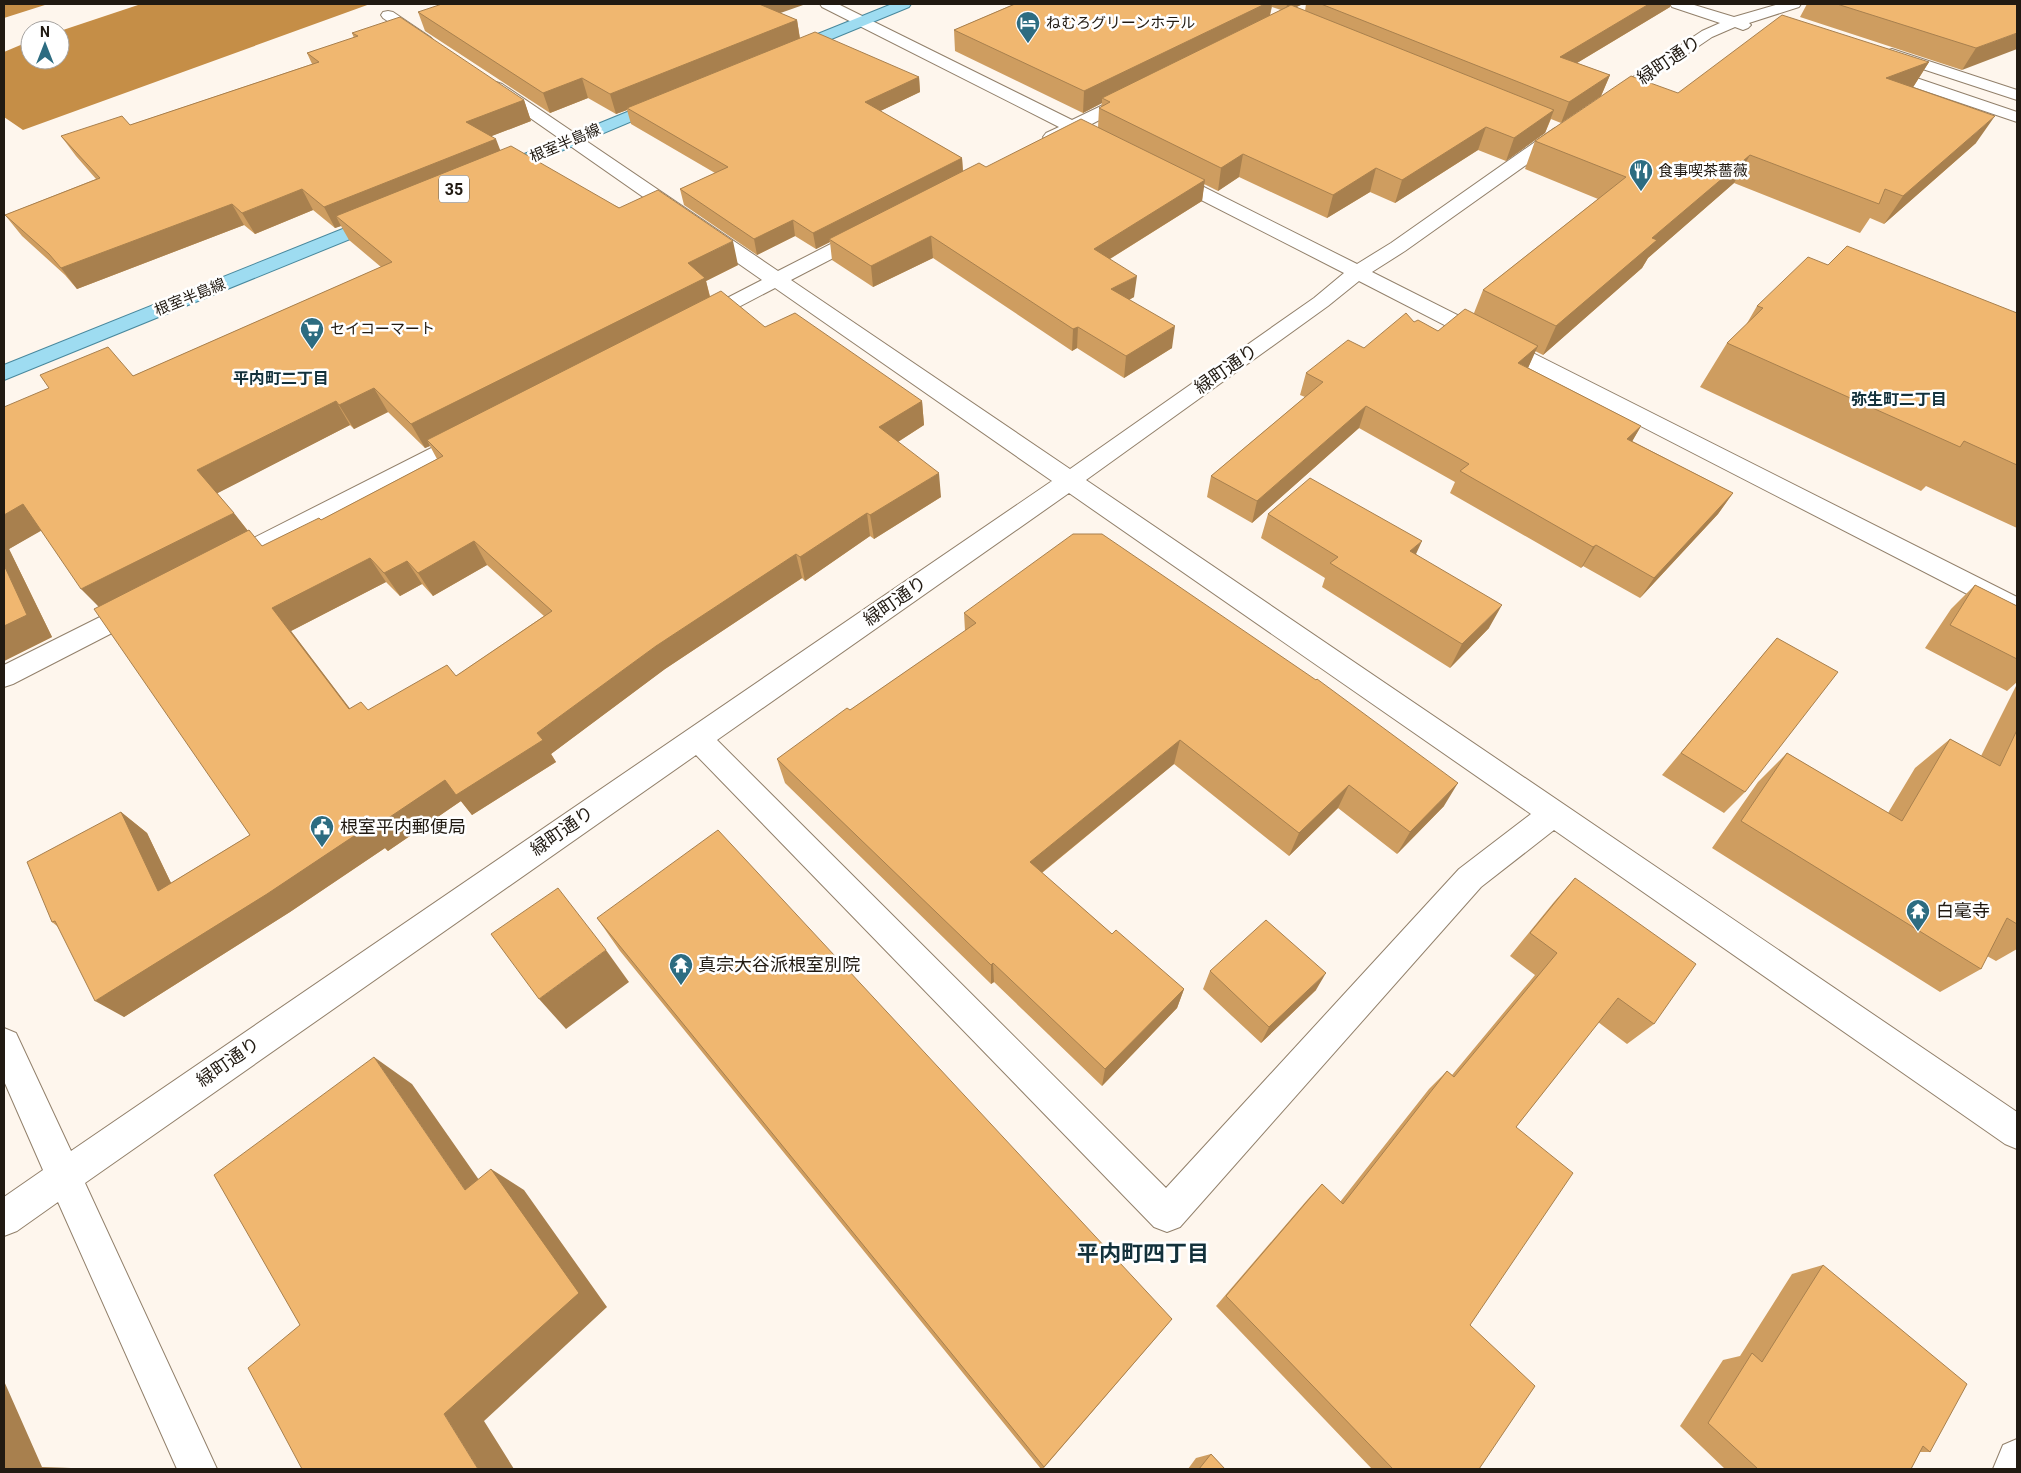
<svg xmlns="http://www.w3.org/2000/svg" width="2021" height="1473" viewBox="0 0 2021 1473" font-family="Roboto,'Noto Sans JP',sans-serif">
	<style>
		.water { fill: #c58e47; fill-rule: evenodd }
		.pier { fill: #fef6ed }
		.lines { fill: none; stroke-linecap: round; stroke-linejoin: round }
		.minor-casing { stroke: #92806b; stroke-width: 2 }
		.major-casing { stroke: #48889d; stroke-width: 2 }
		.minor { fill: #fff; fill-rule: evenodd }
		.major { fill: #9edcf1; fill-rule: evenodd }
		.wall { fill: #ce9d60; fill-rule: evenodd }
		.shaded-wall { fill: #a8804e }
		.building { fill: #f0b770; stroke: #a8804e; fill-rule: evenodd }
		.labels { text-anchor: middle; stroke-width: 5; stroke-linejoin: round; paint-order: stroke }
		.far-poi-label { font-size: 15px; fill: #211a12; stroke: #fff; text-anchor: start }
		.far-street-label { font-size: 15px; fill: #211a12; stroke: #fff }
		.shield { fill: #fff; stroke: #645f59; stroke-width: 1 }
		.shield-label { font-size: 16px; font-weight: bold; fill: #211a12 }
		.far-neighbourhood-label { font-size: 16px; font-weight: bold; fill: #13313b; stroke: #fff }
		.street-label { font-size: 18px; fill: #211a12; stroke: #fff }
		.poi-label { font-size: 18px; fill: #211a12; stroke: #fff; text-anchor: start }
		.near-neighbourhood-label { font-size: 22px; font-weight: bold; fill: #13313b; stroke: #fff }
	</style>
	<rect width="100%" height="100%" fill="#fef6ed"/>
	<!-- water -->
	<path class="water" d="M4,4H370L23,130L4,117ZM30,30H60V60H30Z"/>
	<!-- pier -->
	<path class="pier" d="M48,4H141L60,31L30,30V41L4,52V18Z"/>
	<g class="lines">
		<!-- minor casing -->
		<g class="minor-casing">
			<path id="minor" d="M820,4H838L1072,120L1126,94H1138L1140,97L1138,100L1086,127L1093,133L1091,137L1085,138L1072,133L1058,141H1046L1043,137L1046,133L1059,127L822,7Z
				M1670,4H1691L1734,17L1779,4H1801L1799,7L1749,23L1751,25L1748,28L1743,30L1735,27L1712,37L1615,103H1603L1601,100L1603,97L1702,31L1720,23L1672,7Z
				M388,11L393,12L430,37L433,40L430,43H420L383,18L381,15L383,12Z
				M1892,49L2017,90V100L1886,57L1884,54L1886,51Z
				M1881,66L2017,112V122L1875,74L1873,71L1875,68Z
				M496,82L502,84L778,271L858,230L865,228L872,230L874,234L872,238L791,280L1070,469L1314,298L1344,273L1164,181L1161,177L1164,173L1170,172L1176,173L1357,264L1391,243L1555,128H1567L1569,132L1567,136L1405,251L1372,272L2017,597V617L2008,615L1359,281L1328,306L1086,480L2017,1112V1149L2005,1144L1554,830L1481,887L1180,1227L1167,1232L1154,1227L696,755L85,1183L217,1469H177L58,1202L17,1231L4,1236V1197L43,1170L4,1081V1028L16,1033L71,1151L1052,481L775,288L708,323L701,325L694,323L691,319L694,315L762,280L490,90L488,87L490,84ZM1069,493L1531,814L1459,869L1166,1188L717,740Z
				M469,431L477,433L480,438L477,443L236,568L227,571L218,568L215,562L218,556L461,433Z
				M138,598L147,601L151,608L147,615L13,684L4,687V665Z
				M2017,1439V1469H1993L2003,1445Z"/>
		</g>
		<!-- major casing -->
		<g class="major-casing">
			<path id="major" d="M892,4H911L909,7L795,54H783L781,51L783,48Z
				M664,97L670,99L672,102L670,105L502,176L496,177L490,176L487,172L490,168Z
				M380,214L387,216L389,220L387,224L4,380V365Z"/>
		</g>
		<!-- minor -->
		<use href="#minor" class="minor"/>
		<!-- major -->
		<use href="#major" class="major"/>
	</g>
	<!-- wall -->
	<path class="wall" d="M1014,4H1303L1296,7L1305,11L1306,4H1671L1670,7L1577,63L1610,75L1601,96L1561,123L1551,119L1545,133L1506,161L1478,150L1395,203L1370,192L1327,218L1239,177L1218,191L1204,184L1202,201L1110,259L1134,297L1129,300L1172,348L1124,378L1077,348L1072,351L933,258L873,287L832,260L830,242L816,249L795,236L757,255L684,205L680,189L715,173L631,124L627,110L616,114L588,98L550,113L425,31L418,12L780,13L797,20L800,38L919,77L920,92L880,111L962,158L963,171L986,167L1098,128L1099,108L1101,107L1102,103L1083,113L955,51L954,30ZM1272,7L1281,10L1270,15Z
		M1807,4H2017L1962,70L1800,17Z
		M352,33L524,100L531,121L491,136L500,150L738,265L706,281L710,296L765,327L922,401L924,425L898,442L941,497L874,539L870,536L805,581L802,578L665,669L551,754L556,762L472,815L461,801L388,851L385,848L290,912L124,1017L57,926L52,922L121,812L147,833L171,883L250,835L99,607L41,530L9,549L52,637L4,661V407L133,376L381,267L349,240L341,226L335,228L313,210L255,234L244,225L77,289L65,275L22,236L5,215L96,179L76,156L61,136L130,125L312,64L307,53L354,38ZM388,412L425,448L430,446L437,459L321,520L262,546L248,531L217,493L350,425L354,429ZM487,565L544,616L456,676L368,710L350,709L291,631L386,582L400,596L422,584L433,596Z
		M1929,62L1913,87L1976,143L1884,224L1870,218L1860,233L1734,183L1648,258L1642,268L1543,355L1535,351L1528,368L1641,426L1632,441L1733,493L1718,514L1640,598L1583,566L1581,568L1450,493L1455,482L1359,428L1252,523L1207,497L1211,476L1305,397L1300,395L1306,373L1364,348L1414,322L1438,331L1474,313L1483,290L1598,199L1525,169L1535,141L1678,93Z
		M1828,265L2017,313V528L1926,486L1921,491L1700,387L1727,343L1746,325L1757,306Z
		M1268,514L1416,554L1489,628L1450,668L1322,587L1325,578L1261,538Z
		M1975,585L2017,606V682L2007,691L1925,648L1951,609Z
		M964,613L1444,806L1397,854L1338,808L1289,856L1174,764L1042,873L1112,934L1184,989L1177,1008L1102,1086L994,982L991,984L785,783L777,759L850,710L965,631Z
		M1777,638L1745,792L1724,813L1662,775Z
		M2017,684V949L1996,961L1987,956L1981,969L1940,992L1712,848L1758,782L1787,753L1888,813L1915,768L1950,739L1981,756Z
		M1575,878L1654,1024L1627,1044L1598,1022L1516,1127L1470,1325L1479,1469H1372L1216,1306L1308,1199L1322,1184L1340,1202L1429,1089L1447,1071L1452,1075L1535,975L1510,956L1554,902Z
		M597,918L1172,1319L1043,1469H1041L620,951Z
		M1210,971L1316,990L1261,1043L1203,989Z
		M1823,1265L1930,1452H1920L1911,1469H1725L1680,1426L1723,1360L1740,1356L1792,1274Z
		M1211,1454L1225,1469H1188L1196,1458Z"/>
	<!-- shaded-wall -->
	<path class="shaded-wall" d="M755,4H806L758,21Z
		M1265,4H1272L1269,20L1102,98V103L1083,113L1084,91Z
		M1287,4H1303L1286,12Z
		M1649,4H1671L1670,7L1552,78L1560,57Z
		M797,20L800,40L627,108V110L616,114L610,94Z
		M2017,33V49L1962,70L1976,48Z
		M1929,62L1912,89L1886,78Z
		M1610,75L1601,96L1561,123L1569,102Z
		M919,77L920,92L866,118L865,102Z
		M582,78L588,98L550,113L543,93Z
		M524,100L531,121L474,143L466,122Z
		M1554,110L1545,133L1506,161L1514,138Z
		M1995,116L1976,143L1884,224L1903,196Z
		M1486,127L1478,150L1395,203L1402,180Z
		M496,139L504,160L336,216L341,226L335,228L324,207Z
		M1243,154L1239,177L1218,191L1221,168Z
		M1750,155L1734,183L1648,258L1642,268L1543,355L1556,326L1652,238Z
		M962,158L963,174L829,239L830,242L816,249L813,233Z
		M1376,168L1370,192L1327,218L1333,195Z
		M1205,180L1202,201L1092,270L1094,249Z
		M302,189L313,210L255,234L242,213Z
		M232,204L244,225L77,289L61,268Z
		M793,220L795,236L757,255L754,239Z
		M931,236L933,258L873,287L871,266Z
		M733,241L738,265L706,281L711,302L427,440L430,446L425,448L411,424L688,263Z
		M1137,276L1134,297L1109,310L1111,289Z
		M1175,326L1172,348L1124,378L1126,356Z
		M1078,327L1077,348L1072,351L1073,329Z
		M1538,346L1528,368L1518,363Z
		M374,388L388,412L354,429L339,405Z
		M336,401L350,425L216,494L197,470Z
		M922,401L924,425L882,452L879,427Z
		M1366,406L1359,428L1252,523L1257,501Z
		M1641,426L1629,447L1627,439Z
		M939,473L941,497L874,539L870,515Z
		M1733,493L1718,514L1640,598L1654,578Z
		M23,504L46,528L9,549L52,637L4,661V515Z
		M234,513L252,536L104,612L81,589Z
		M867,513L870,536L805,581L800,557Z
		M474,541L487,565L433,596L418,573Z
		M1422,541L1411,565L1410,551Z
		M1596,545L1583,566L1581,568L1593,547Z
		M796,554L802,578L665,669L551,754L556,762L472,815L456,795L537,733L656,646Z
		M370,558L386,582L291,631L367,731L349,709L272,608Z
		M407,561L422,584L400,596L384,573Z
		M1502,605L1489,628L1450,668L1462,644Z
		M1180,740L1174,764L1029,883L1030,862Z
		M445,780L461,801L388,851L385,848L290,912L124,1017L95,1001L366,828Z
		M1458,783L1444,806L1397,854L1410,832Z
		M1349,785L1338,808L1289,856L1299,833Z
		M121,812L147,833L184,910L158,891Z
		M606,950L629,982L566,1029L539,999Z
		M993,963L994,982L991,984V965Z
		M1326,973L1316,990L1261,1043L1269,1027Z
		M1184,989L1177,1008L1102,1086L1105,1069Z
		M374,1057L412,1084L500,1210L465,1190Z
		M491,1169L524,1190L607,1307L484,1421L514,1469H478L444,1414Z
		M4,1381L42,1467L71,1468L72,1469H4Z"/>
	<!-- building -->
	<path class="building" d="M442,4H759L797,20L610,94L582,78L543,93L418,12Z
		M1015,4H1265L1084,91L954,30Z
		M1321,4H1649L1560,57L1610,75L1569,102Z
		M1837,4H2017V33L1976,48Z
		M1291,5L1554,110L1514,138L1486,127L1402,180L1376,168L1333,195L1243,154L1221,168L1099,108L1110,102L1102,98Z
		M1782,15L1929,62L1886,78L1995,116L1903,196L1885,189L1879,204L1750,155L1652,238L1657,240L1556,326L1483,290L1626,177L1535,141L1631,76L1678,93Z
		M400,17L524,100L466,122L496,139L324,207L302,189L242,213L232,204L61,268L49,254L5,215L100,178L61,136L122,116L130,125L319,62L307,53L358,36L352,33Z
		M815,32L919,77L865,102L962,158L813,233L793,220L754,239L680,189L728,167L627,108Z
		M1081,119L1205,180L1094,249L1137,276L1111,289L1175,326L1126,356L1078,327L1073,329L931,236L871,266L829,239L979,163L986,167Z
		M511,146L619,208L658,190L733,241L688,263L705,278L411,424L374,388L339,405L336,401L197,470L234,513L81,589L23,504L4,515V407L49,388L40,375L108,347L133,376L392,262L336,216Z
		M1847,246L2017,313V465L1964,441L1960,447L1727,343L1763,308L1757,306L1808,257L1828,265Z
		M721,291L765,327L795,313L922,401L879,427L939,473L870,515L867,513L800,557L796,554L656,646L537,733L543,740L456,795L445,780L369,831L366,828L267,894L95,1001L55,921L52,922L27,862L121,812L158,891L250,835L94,609L249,530L262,546L319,518L321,520L443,456L427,440ZM474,541L552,611L456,676L447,665L368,710L361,702L349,709L272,608L370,558L384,573L407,561L418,573Z
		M1465,309L1538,346L1518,363L1641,426L1627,439L1733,493L1654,578L1596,545L1593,547L1460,471L1469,464L1366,406L1257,501L1211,476L1323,382L1306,373L1348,340L1364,348L1406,313L1414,322L1418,320L1438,331Z
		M1310,478L1422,541L1410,551L1502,605L1462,644L1330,563L1338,557L1268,514Z
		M1073,534H1102L1316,680L1317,679L1458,783L1410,832L1349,785L1299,833L1180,740L1030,862L1112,934L1116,930L1184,989L1105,1069L993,963L991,965L777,759L847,708L850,710L976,623L964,613Z
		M4,565L27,615L4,626Z
		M1975,585L2017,606V659L1950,625Z
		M1777,638L1838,672L1745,792L1681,753Z
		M2017,730V924L2007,918L1981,969L1741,821L1787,753L1902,821L1950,739L2000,766Z
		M718,830L1172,1319L1044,1467L597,918Z
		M1575,878L1696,964L1654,1024L1618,998L1516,1127L1573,1173L1470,1325L1535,1386L1479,1469H1393L1226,1296L1322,1184L1343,1204L1447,1071L1454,1077L1557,953L1530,933Z
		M558,888L606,950L539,999L491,934Z
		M1266,920L1326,973L1269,1027L1210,971Z
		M374,1057L465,1190L491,1169L579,1293L444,1414L478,1469H302L248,1368L300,1325L214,1175Z
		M1823,1265L1967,1384L1930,1452L1923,1446L1911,1469H1758L1708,1423L1752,1353L1762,1362Z
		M1211,1454L1225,1469H1199Z"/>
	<!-- icons -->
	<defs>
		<g id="hotel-pin" transform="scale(1.25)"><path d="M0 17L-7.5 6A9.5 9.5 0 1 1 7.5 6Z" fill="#2d6c81" stroke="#fff"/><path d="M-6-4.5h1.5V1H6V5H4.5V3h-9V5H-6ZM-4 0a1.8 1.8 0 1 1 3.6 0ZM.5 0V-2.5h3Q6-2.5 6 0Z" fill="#fff"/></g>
		<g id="restaurant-pin" transform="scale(1.25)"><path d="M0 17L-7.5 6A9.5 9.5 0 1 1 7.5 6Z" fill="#2d6c81" stroke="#fff"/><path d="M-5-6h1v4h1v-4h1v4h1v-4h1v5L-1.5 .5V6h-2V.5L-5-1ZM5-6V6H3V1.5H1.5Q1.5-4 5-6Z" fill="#fff"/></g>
		<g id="supermarket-pin" transform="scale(1.25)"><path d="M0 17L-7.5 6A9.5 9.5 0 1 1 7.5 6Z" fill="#2d6c81" stroke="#fff"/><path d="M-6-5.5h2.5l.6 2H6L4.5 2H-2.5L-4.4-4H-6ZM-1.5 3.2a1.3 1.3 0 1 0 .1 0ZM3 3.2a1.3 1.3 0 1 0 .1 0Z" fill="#fff"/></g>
		<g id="civic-pin" transform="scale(1.25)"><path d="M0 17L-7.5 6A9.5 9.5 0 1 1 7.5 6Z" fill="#2d6c81" stroke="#fff"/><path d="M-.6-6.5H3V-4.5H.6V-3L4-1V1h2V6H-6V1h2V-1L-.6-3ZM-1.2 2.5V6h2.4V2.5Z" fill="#fff"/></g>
		<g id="temple-pin" transform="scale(1.25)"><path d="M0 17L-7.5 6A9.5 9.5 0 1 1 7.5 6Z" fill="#2d6c81" stroke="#fff"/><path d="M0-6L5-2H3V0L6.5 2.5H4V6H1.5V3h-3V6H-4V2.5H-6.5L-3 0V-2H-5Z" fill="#fff"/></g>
	</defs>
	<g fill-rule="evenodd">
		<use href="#hotel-pin" x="1028" y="23"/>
		<use href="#restaurant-pin" x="1641" y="171"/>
		<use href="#supermarket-pin" x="312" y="329"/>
		<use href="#civic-pin" x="322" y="827"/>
		<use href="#temple-pin" x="1918" y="911"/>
		<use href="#temple-pin" x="681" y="965"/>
	</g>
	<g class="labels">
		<!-- far-poi labels -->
		<g class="far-poi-label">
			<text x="1046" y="28">ねむろグリーンホテル</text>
			<text x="1658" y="176">食事喫茶薔薇</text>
			<text x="330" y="334">セイコーマート</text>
		</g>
		<!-- far-street labels -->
		<g class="far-street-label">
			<text transform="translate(565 143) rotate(-23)" y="5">根室半島線</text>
			<text transform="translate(190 297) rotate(-22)" y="5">根室半島線</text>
		</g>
		<!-- shield labels -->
		<rect class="shield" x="439" y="175.5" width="30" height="27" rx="4"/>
		<g class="shield-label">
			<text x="454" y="195">35</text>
		</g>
		<!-- far-neighbourhood labels -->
		<g class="far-neighbourhood-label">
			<text x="281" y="384">平内町二丁目</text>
			<text x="1899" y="405">弥生町二丁目</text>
		</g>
		<!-- street labels -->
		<g class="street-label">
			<text transform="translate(1669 60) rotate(-34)" y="6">緑町通り</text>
			<text transform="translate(1226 369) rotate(-35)" y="6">緑町通り</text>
			<text transform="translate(895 601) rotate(-35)" y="6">緑町通り</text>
			<text transform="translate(562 831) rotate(-35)" y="6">緑町通り</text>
			<text transform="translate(228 1062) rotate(-35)" y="6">緑町通り</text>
		</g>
		<!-- poi labels -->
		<g class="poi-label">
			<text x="340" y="833">根室平内郵便局</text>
			<text x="1936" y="917">白毫寺</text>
			<text x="698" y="971">真宗大谷派根室別院</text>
		</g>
		<!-- near-neighbourhood labels -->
		<g class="near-neighbourhood-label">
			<text x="1143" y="1261">平内町四丁目</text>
		</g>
	</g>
	<!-- border -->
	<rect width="2021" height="1473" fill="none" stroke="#211a12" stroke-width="10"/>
	<!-- north arrow -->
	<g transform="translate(45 45)"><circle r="24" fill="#ffffff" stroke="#a6a3a0"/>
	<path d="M0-4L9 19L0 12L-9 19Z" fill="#2d6c81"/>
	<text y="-8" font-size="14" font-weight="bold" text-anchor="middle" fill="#211a12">N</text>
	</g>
</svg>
